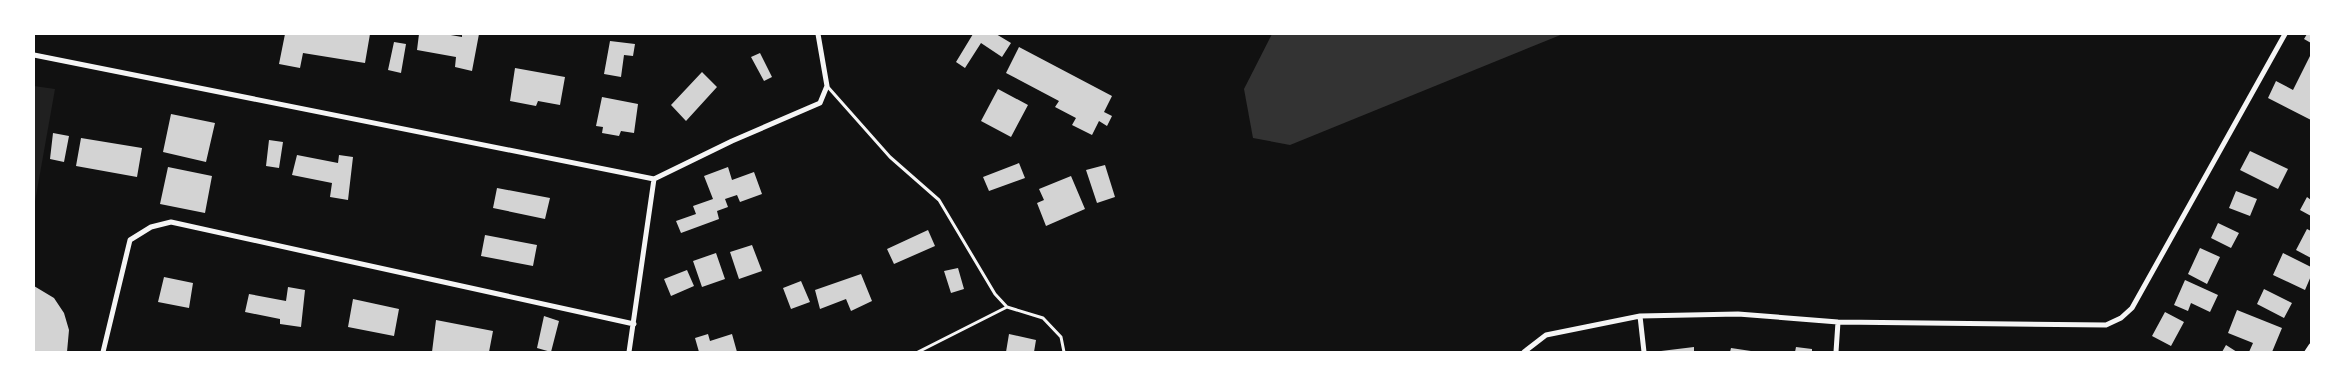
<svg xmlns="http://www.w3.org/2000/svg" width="2345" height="386" viewBox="0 0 2345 386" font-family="'Asap Condensed',sans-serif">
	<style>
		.green { fill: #202020 }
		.water { fill: #333 }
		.building { fill: #d3d3d3 }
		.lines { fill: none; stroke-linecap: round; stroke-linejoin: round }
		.service { stroke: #f5f5f5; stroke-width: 3 }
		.minor { stroke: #f5f5f5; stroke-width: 5 }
	</style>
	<rect width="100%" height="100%" fill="#111"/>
	<!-- green -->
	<path class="green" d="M34,86L55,89L34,207Z"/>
	<!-- water -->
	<path class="water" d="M1272,34H1563L1290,145L1253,138L1244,89Z"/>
	<!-- building -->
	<path class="building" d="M285,34H370L365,63L303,53L300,68L279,64Z
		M419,34H445L462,37V34H479L472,71L455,67L456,57L417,50Z
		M973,34H996L1011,43L1002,57L981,43L965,68L956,62Z
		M2307,34H2311V43L2304,39Z
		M610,41L635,44L633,56L624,55L621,77L604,74Z
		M394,42L406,44L401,73L388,70Z
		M1019,47L1112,96L1104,112L1112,116L1107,126L1099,121L1092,135L1072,125L1076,118L1055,107L1059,101L1006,73Z
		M760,53L772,77L764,81L751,57Z
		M2311,54V120L2268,98L2276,81L2293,90Z
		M515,68L565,77L560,105L538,101L536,106L510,101Z
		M702,72L717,87L686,121L671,105Z
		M998,89L1028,105L1011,137L981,121Z
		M602,97L638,104L634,133L621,131L619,136L602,133L603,127L596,126Z
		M171,114L215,123L206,162L163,152Z
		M53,133L69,136L64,162L50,159Z
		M81,138L142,148L137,177L76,166Z
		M269,140L283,142L279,168L266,166Z
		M2250,151L2288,169L2278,189L2240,170Z
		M297,155L338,163L339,155L353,157L348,200L330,197L332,183L292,175Z
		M1019,163L1025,178L989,191L983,177Z
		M1105,165L1115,197L1097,203L1086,170Z
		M168,167L212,176L205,213L160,204Z
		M728,167L732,180L754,172L762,194L740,202L737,195L725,199L728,207L717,211L719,219L681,233L676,221L696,214L693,206L713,199L704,176Z
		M1071,176L1085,209L1046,226L1037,203L1044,200L1039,189Z
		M497,188L550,198L545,219L493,208Z
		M2236,191L2257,199L2250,216L2229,208Z
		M2307,197L2311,200V216L2300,210Z
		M2218,223L2239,233L2231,248L2211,238Z
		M2307,229L2311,231V258L2296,250Z
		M928,230L935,246L894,264L887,249Z
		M485,235L537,245L533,266L481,256Z
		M752,245L762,271L739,279L730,252Z
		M2200,248L2220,257L2207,284L2188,274Z
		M716,253L725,279L702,287L693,261Z
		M2283,253L2311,267V276L2305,290L2273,275Z
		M958,268L964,289L951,293L944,271Z
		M687,270L694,286L671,296L664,279Z
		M861,274L872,301L851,311L846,299L820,309L815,290Z
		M164,277L193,283L189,308L158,302Z
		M2185,280L2218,295L2210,312L2191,303L2188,311L2174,305Z
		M801,281L810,302L791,309L783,288Z
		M34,286L54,298L64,313L69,330L67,352H34Z
		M288,287L305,290L301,327L280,324V319L245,312L249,294L286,301Z
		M2264,289L2292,303L2284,318L2257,304Z
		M353,299L399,309L394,336L348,327Z
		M2237,310L2282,328L2272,352H2249L2253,343L2228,333Z
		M2165,312L2184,322L2171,346L2152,336Z
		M544,316L559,321L551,352L537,348Z
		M436,320L493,331L489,352H432Z
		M708,334L710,341L732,334L737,352H699L695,338Z
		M1009,334L1036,340L1034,352H1006Z
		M2226,345L2237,352H2222Z
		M1694,347V352H1661V351Z
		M1796,347L1812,349V352H1795Z
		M1731,348L1751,351V352H1730Z"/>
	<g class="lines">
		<!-- service -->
		<path class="service" d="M827,86L890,157L939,200L995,294L1007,307L1043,318L1061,337L1064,352
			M918,352L1007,307"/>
		<!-- minor -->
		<path class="minor" d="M34,55L654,179L629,352
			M654,179L732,141L820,103L827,86L818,34
			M1640,316L1644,352
			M103,352L130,240L151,227L171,222L634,324
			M1524,352L1546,335L1640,316L1738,314L1838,322L2106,325L2121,318L2132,308L2285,34
			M1836,352L1838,322
			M2307,352L2311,346"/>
	</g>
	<!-- border -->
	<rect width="2345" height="386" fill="none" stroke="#ffffff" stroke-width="70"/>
</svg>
